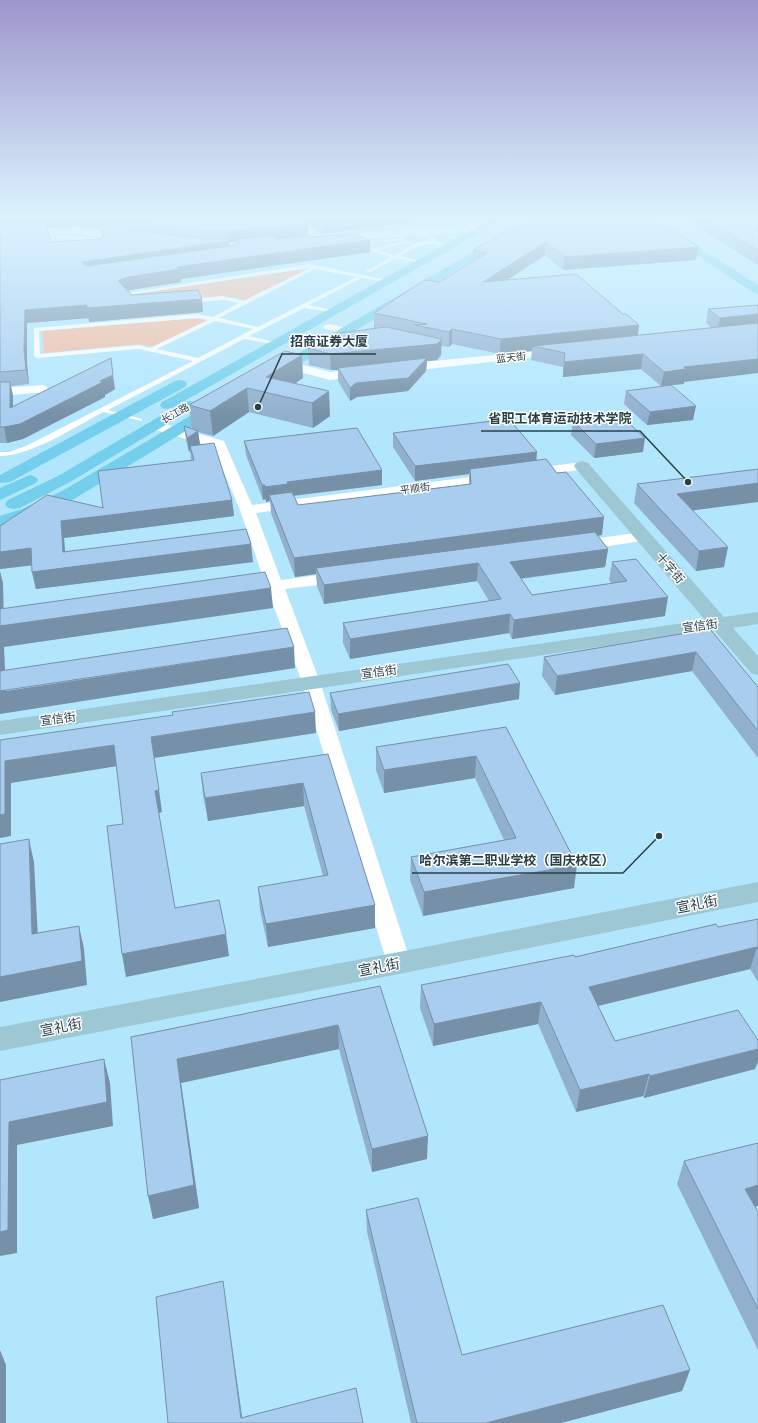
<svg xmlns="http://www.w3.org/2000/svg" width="758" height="1423" viewBox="0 0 758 1423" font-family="'DejaVu Sans','Noto Sans SC',sans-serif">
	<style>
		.green { fill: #f5bba0 }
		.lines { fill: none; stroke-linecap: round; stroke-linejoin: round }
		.lane { fill: #fff; fill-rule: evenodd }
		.street { fill: #fff; fill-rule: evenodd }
		.secondary { fill: #9ec7d4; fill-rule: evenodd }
		.primary { fill: #73cfeb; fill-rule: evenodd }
		.wall { fill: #90b0ce; fill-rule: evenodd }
		.shaded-wall { fill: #7690a7 }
		.building { fill: #a8cdef; stroke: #7690a7 }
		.labels { text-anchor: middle; stroke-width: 3; stroke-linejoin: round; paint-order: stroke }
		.far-street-label { font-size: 10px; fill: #2a4049; stroke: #fefefe }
		.street-label { font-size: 12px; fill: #2a4049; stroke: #fefefe }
		.near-street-label { font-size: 14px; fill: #2a4049; stroke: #fefefe }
		.leader { fill: none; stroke: #2a4049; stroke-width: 1.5 }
		.callout-dot { fill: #2a4049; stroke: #fefefe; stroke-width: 1.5 }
		.callout-label { font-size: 13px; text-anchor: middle; font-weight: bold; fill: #2a4049; stroke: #fefefe; stroke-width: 3; stroke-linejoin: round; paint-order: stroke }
	</style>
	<rect width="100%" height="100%" fill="#b2e6fd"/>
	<!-- green -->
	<path class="green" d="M292,269L305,271L248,301L234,297L141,304L130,293Z
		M196,318L208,321L155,347L139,344L44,353L42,331Z"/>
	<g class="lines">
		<!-- lane -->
		<path class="lane" d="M50,230L52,231L53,235L101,239L104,248L100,249L97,241L54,238L57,251L59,252L53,253L48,231Z
			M410,234H423L433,236L435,240V241L453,246L451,247C425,242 423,243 400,256L424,262V264L396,258L371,272H367V270L391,257L372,252L370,249L406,241L413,243L430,240L423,236H408ZM406,243L412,245L395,255L377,250Z
			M402,238L404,240L358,244L356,243Z
			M309,264L392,281L389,283L362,278L309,305L337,311V313L304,308L249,336L279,343V345L244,339L108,410L142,419V421L103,412C75,427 31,456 0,456V452H9L26,446L193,361L139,349L37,358L34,356V328L198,314L213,317L239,303L223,300L188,303L185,301L188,299L223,296L243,301L310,268L128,295L132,300L129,302L121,294ZM315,269L356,277L258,327L219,318ZM198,318L208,320L150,348L139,345L40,354L39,331ZM215,321L253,329L198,358L157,349Z"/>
		<!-- street -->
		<path class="street" d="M290,219H300L325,239L323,241H317Z
			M467,225H483L487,228L483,231L335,241L330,238L335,235Z
			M76,227L127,234L132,237L127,240L76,233L0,237V231Z
			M329,324L368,332L370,334L364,337L325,329L323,327L325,325Z
			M558,349L562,350L564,352L562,354L402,372L398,371L396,368L398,365L402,364Z
			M277,360L288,361L330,372L363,368L367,369L369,372L367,375L363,376L330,380L288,369L273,367L271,364L273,361Z
			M42,385L46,386L48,389L46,392L0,396V388Z
			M154,421L224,441L252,505L494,474L499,475L501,478L499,481L494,482L256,513L281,580L342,572L348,574L350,577L348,580L342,582L285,589L320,682L411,963L408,970L399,972L390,970L387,963L302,682L266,586L240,510L213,447L149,428L147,425L149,422Z
			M582,462L587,463L589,466L587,469L528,477L523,476L521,473L523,470L528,469Z
			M643,532L648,534L651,537L648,540L577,551L571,549L569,546L571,543L577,541Z"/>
		<!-- secondary -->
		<path class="secondary" d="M582,461L588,463L724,617L758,612V624L733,628L758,656V675L751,673L714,630L0,735V721L705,620L576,469L574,466L576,463Z
			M758,882V902L399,974L0,1051V1027L399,952Z"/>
		<!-- primary -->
		<path class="primary" d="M491,219H504L172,408L167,409L162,408L160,405L162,402Z
			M530,219H543L281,375L276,376L271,375L269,372L271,369Z
			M642,219H654L758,285V294L754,293Z
			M180,380L185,381L187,384L185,387L10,482L0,483V475L175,381Z
			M189,401L194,402L196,405L194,408L70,482L20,508L14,509L8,508L5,504L8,500L58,476L184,402Z
			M217,402L222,403L224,406L222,409L74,499L34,517L0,527V516L22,509L62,491L212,403Z
			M30,475L36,477L38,480L36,483L0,500V488Z"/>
	</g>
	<!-- wall -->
	<path class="wall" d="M0,219H302L308,224V236L276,239H277L370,240V252L181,279V282L130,290L128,291L132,295L203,312L89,322V318L27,323V364L29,384L11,386L13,396V406L115,389L105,395V397L23,439L7,443H0ZM108,223L109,227L103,226ZM76,226L100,229L101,228L102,238L101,239L51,242L47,227ZM229,242H237V245L230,246Z
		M303,219H435L322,234Z
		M684,219H758V265Z
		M505,232L696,260L563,270L545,255L507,280L623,314L639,325L638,336L712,328L706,323L708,309L758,305L684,382V384L661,386L641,369L563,377V367L531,360L532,351L500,354L452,344L449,347L441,346V355L437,360L427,361L426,371L408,391L357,397L350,401L338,381V370H331L309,365L308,348L377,328H374V313L439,282L473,262V250Z
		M285,351L303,378L295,383L330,416L313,428L249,412L213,436L198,432L200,445L232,500L234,516L64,538L65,551L253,562L36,589L32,572V565L0,569V526L103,508L191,460L190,451L189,452L186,440L184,426L192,429L189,405Z
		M626,391L693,420L647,425L624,404Z
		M573,421L643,452L594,458L571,435Z
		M393,433L536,461L602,535L597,536L608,549L605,567L521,579L532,595L612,584L609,580L612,562L665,616L512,639L509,633L350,659L343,643V623L489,601L477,581L324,604L317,586L316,574L295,577L271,513L270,501L266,502V499L263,500L246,455L244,441L382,485L294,496L298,505L469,484V474L415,481L393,447Z
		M637,484L693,510L724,567L696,571L634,503Z
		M710,629L758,687V758L692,671L555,695L542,676L544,657Z
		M330,693L519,699L339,731L331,710Z
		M506,727L574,888L423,916L410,880L411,857L504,840L475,778L384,793L376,770V747Z
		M328,754L375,905V928L268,947L260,910L258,887L323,876L304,806L208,821L203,795L201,773Z
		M758,919V982L750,969L598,1006L615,1041L755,1069L644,1098L643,1096L576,1112L538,1024L433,1046L420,1008L421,985L575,957Z
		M380,986L427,1159L372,1172L339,1049L181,1083L199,1208L153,1219L131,1037Z
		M684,1161L758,1206L755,1207L758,1212V1350L677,1184Z
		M366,1210L462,1355L690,1370L682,1391L561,1423H411L367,1232Z"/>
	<!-- shaded-wall -->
	<path class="shaded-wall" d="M0,219H75L76,226L0,230Z
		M98,219H108V223L100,229Z
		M349,219H435L322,234V223Z
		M308,224V236L275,239H237V242H229L230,253L85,274L83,262L229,241L228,231Z
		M370,240V252L181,279V282L130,290L120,294L118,281L128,277L177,267Z
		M546,242L545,255L483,296V282Z
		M699,247L696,260L563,270L565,257Z
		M202,299L203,312L89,322L87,308Z
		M87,305L89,318L27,323V364L29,384L26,370L24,350L25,310Z
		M758,314V328L717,332L720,318Z
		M639,325L637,340L533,346L532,351L500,354L501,339Z
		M452,329V344L449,347V332Z
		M442,339L441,355L437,360L427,361L426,371L408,391L357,397L350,401V388L356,383L338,368V370H331L330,354Z
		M643,354L641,369L563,377L564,362Z
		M302,355L303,378L278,395L266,377Z
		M758,359V373L684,382V384L661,386L664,372L684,367Z
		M113,375L115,389L105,395V397L23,439L7,443L4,427Z
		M10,382L13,396V423L10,408Z
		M247,388L249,412L213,436L210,411Z
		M329,391L330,416L313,428L312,403Z
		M696,406L693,420L647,425L650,412Z
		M198,431L200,445L190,446V451L189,452L187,438Z
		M645,438L643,452L594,458L596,444Z
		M537,452L536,467L470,469L469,474L415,481V466Z
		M382,470V485L288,496L269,495L270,501L266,502L265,487L287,482Z
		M758,483V502L673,513L677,494Z
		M262,485H265L266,499L263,500Z
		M232,500L234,516L64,538L66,567L251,544L253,562L36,589L32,572L63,552L61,521Z
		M604,517L602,535L318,573L316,568V574L295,577L294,558Z
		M728,547L724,567L696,571L699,551Z
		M31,548L35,565L0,569V552Z
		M608,549L605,567L508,580L510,562Z
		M478,563L477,581L324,604V585Z
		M0,571L3,583L4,625L271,588L273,608L4,647L6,691L294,647L295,668L0,714Z
		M668,597L665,616L512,639L514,620Z
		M510,614L509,633L350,659V639Z
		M696,652L692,671L555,695L557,676Z
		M520,683L519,699L339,731L338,714Z
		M315,712L316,733L154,758L151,737Z
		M114,745L118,766L11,783V836L0,838V815L5,761Z
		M476,756L475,778L384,793V770Z
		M303,783L304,806L208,821L205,798Z
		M159,790L162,812L159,813L155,791Z
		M29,839L34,862L39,958L32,934Z
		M577,865L574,888L423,916L424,892Z
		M375,905V928L268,947L266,924Z
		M79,926L84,949L87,985L0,1002V977Z
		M226,934L229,956L126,977L122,954Z
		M757,947L750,969L585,1009L589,987Z
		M541,1002L538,1024L433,1046L434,1024Z
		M338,1025L339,1049L181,1083L199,1208L153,1219L148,1196L177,1059Z
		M758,1049V1062L755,1069L644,1098L650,1076Z
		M104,1059L110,1083L113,1126L17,1145V1253L0,1256V1232L9,1122Z
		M649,1074L643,1096L576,1112L580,1090Z
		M428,1136L427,1159L372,1172V1149Z
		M758,1185V1206L737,1211L745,1189Z
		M223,1281L226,1303L243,1423H242Z
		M0,1350L6,1365V1423H0Z
		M690,1370L682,1391L561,1423H486Z"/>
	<!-- building -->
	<path class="building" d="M116,219H302L308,224L228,231H205Z
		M317,219H349L322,223Z
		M530,219H655L699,247L565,257L546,242L483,282L576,274L623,314H626L639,325L501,339L452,329L449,332L415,325L427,324L374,313L425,280L439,282L487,253L473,250L505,232L508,233Z
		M706,219H758V250Z
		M46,224L51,242L101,239L104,236L100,226L205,239H228L229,241L83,262V264L87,266L238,245L240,242L237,239L275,236L274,237L277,239L356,234L370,240L177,267L180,269L128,277L118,281L132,295L198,290L202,299L87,308V305L25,310L24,350L26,370L0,372V227Z
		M758,305V314L720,318L708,309Z
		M758,323V359L684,367L686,369L664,372L643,354L564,362L565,353L533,346Z
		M386,327L442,339L437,344L330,354L308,348L332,334Z
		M285,351L302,355L266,377L329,391L312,403L247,388L210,411L189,405Z
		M111,358L113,375L100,381L103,382L20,424L4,427H0V382H10V408Z
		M427,358L408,378L356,383L350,388L338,368Z
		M671,385L696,406L650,412L626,391Z
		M620,415L645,438L596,444L573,421Z
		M509,419L537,452L415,466L393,433Z
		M184,426L198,431L187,438Z
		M357,428L382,470L287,482L288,484L265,487V485H262L244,441Z
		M214,443L232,500L61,521L63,552L246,529L251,544L32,572L31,548L0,552V526L47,495L103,508L98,471L194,460L190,446Z
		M546,459L557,473L566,472L604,517L294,558L269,495L292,492L298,505L471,484L470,469Z
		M758,469V483L677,494L728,547L699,551L637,484Z
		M595,532L608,549L510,562L532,595L627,581L612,562L636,559L668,597L514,620L510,614L350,639L343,623L501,599L478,563L324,585L316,568Z
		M265,572L271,588L0,626V609Z
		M287,628L294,647L0,691V654V671Z
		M710,629L758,687V731L696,652L557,676L544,657Z
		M508,664L520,683L338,714L330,693Z
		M309,692L315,712L151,737L159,790L155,791L175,908L219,900L226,934L122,954L107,826L123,824L114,745L5,761V814L0,815V740L173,715L172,712Z
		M506,727L577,865L424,892L411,857L516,838L476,756L384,770L376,747Z
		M328,754L375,905L266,924L258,887L328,875L303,783L205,798L201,773Z
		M29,839L32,934L79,926L82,961L0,977V844Z
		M758,919V949L757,947L589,987L615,1041L738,1010L758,1040V1049L650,1076L649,1074L580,1090L541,1002L434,1024L421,985L574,955L575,957L716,924L718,927Z
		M380,986L428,1136L372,1149L338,1025L177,1059L194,1185L148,1196L131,1037Z
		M104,1059L107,1102L9,1122L8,1230L0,1232V1080Z
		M758,1143V1185L745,1189L758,1212V1309L684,1161Z
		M418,1198L462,1355L663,1305L690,1370L486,1423H417L366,1210Z
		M223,1281L241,1418L356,1388L363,1423H168L156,1297Z"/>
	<!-- sky -->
	<linearGradient id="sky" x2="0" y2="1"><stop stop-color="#9d96cc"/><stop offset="0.52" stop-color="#dcf4fe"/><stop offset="1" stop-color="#dcf4fe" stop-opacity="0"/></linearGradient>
	<rect width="758" height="418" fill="url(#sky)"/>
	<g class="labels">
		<!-- far-street labels -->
		<g class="far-street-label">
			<text transform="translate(511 357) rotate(-6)" y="4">蓝天街</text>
			<text transform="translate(175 413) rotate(-29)" y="4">长江路</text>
			<text transform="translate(415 488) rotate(-7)" y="4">平顺街</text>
		</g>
		<!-- street labels -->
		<g class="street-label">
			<text transform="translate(670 568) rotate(49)" y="4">十字街</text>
			<text transform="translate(700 626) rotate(-8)" y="4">宣信街</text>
			<text transform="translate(379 672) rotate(-8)" y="4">宣信街</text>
			<text transform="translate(58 719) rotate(-8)" y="4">宣信街</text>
		</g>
		<!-- near-street labels -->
		<g class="near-street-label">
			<text transform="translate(697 904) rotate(-11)" y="5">宣礼街</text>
			<text transform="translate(379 967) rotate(-11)" y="5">宣礼街</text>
			<text transform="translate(61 1027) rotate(-11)" y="5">宣礼街</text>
		</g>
	</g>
	<!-- callouts -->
	<path class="leader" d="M258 407L282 354H376M688 482L640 431H481M659 836L623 873H412"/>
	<g class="callout-dot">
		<circle cx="258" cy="407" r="4"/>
		<circle cx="688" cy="482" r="4"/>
		<circle cx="659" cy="836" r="4"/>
	</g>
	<g class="callout-label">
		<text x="329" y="346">招商证券大厦</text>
		<text x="560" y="423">省职工体育运动技术学院</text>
		<text x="517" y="865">哈尔滨第二职业学校（国庆校区）</text>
	</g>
</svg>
